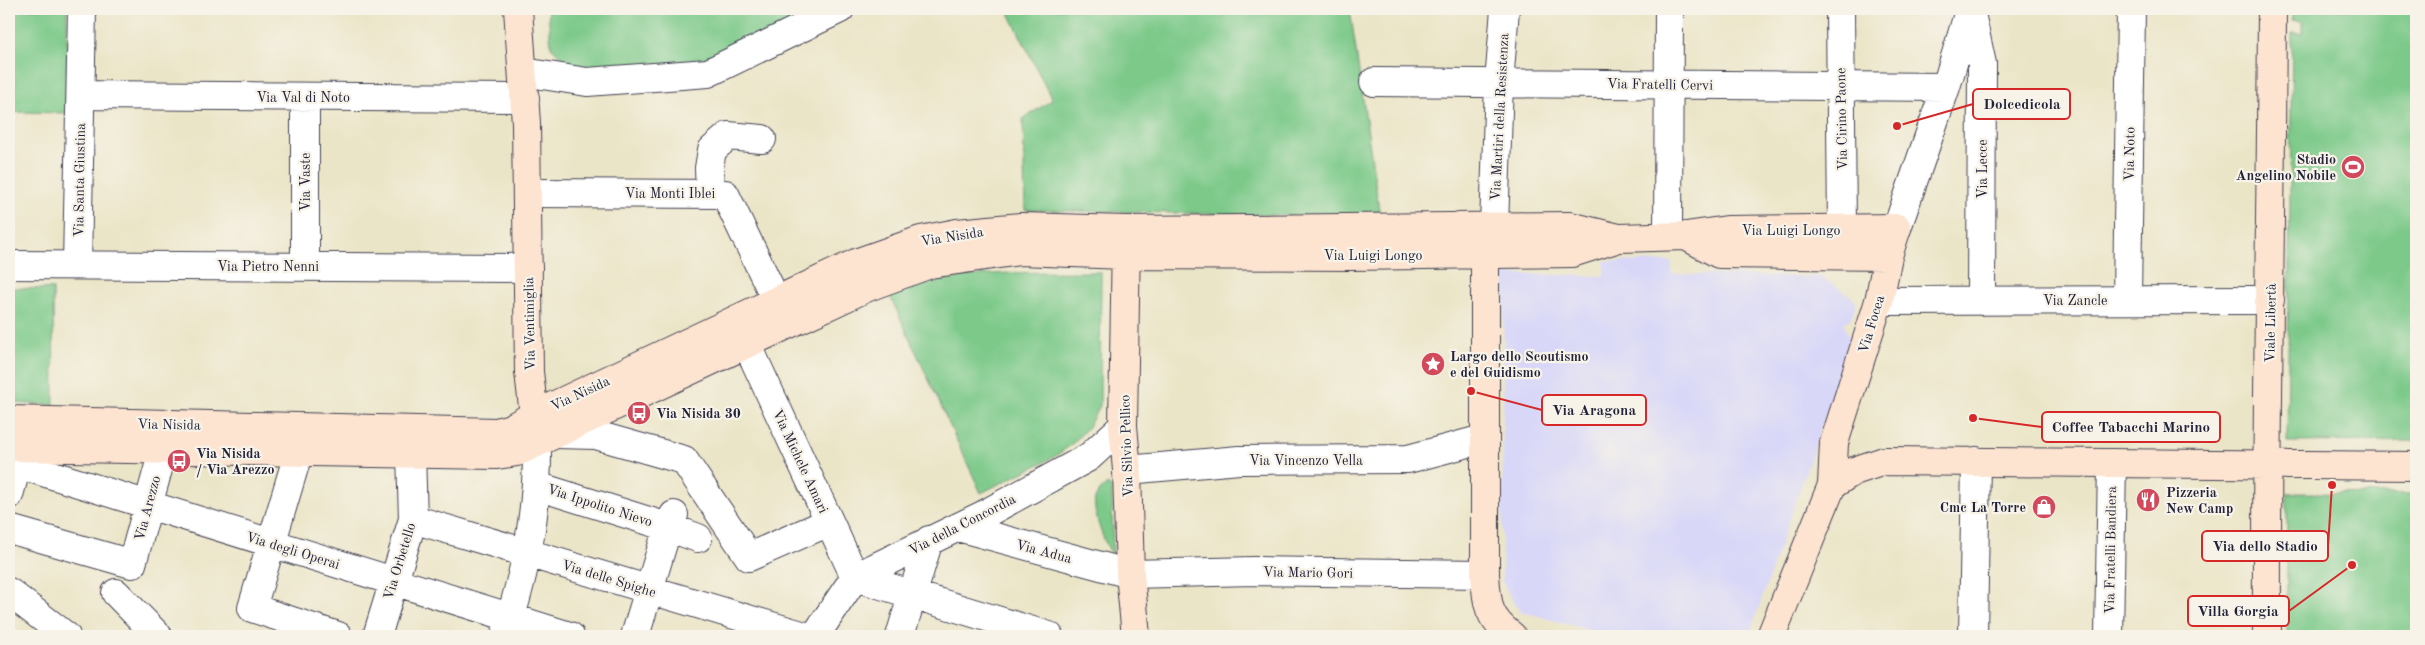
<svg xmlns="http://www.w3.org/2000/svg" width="2425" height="645" viewBox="0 0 2425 645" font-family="'Old Standard TT',serif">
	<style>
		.built { fill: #d8d7f8 }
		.green { fill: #7cc989; stroke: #4f7662 }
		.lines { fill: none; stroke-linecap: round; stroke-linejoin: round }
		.street-casing { stroke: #403f50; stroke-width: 30 }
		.secondary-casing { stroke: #403f50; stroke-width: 30 }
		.street { stroke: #fff; stroke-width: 28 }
		.secondary { stroke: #fde4d1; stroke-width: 28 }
		.labels { text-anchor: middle; stroke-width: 4.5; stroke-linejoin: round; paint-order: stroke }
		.street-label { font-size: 14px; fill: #22223b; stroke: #f7f3e8 }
		.poi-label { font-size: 14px; font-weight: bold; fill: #22223b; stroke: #f7f3e8; text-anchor: start }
		.leader { fill: none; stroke: #d62828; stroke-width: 2 }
		.callout-dot { fill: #d62828; stroke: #f7f3e8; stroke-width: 2 }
		.callout { fill: #f7f3e8; stroke: #d62828; stroke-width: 2 }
		.callout-label { font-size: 15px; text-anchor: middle; font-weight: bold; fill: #22223b }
	</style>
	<rect width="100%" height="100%" fill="#f7f3e8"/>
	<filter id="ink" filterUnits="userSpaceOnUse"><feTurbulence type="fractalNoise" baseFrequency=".02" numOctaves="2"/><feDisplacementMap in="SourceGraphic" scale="10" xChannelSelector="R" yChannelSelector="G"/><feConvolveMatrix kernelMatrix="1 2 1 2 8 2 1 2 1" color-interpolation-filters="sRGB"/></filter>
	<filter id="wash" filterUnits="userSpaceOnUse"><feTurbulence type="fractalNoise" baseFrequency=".0096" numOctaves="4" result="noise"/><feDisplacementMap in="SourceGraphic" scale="20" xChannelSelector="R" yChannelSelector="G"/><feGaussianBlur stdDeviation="1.12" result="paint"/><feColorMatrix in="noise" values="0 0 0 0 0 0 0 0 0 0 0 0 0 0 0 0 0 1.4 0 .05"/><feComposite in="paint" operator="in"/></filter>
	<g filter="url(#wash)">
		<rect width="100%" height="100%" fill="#ebe5c8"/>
		<!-- built -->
		<path class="built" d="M1604,261L1672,262V274L1822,277L1852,297L1856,303L1851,319L1843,323L1851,341L1749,636H1610L1520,611L1512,600L1502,581L1504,274L1604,276Z"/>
		<!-- green -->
		<path class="green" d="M9,9H67V113L9,112Z
			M548,9H821L704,63L576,70L551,47Z
			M1007,9H1350L1380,217L1025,210L1023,119L1052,100Z
			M2292,9H2416V441L2287,442L2292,33H2302V21L2292,20Z
			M1101,272L1100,406L1088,427L1071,445L1054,457L981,493L890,296C961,268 1027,273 1101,272Z
			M9,288L53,289L54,405L9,403Z
			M1108,484L1112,491L1113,555C1105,547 1092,511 1095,499C1097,493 1103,487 1108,484Z
			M2287,493L2416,494V636H2287Z"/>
	</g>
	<g filter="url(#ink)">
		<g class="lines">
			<!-- street casing -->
			<g class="street-casing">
				<path id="street" d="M1840,9L1842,229
					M1970,9L1982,64L1981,301
					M523,72L587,82L708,73L840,9
					M1374,82L1946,87
					M81,95L525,98
					M527,193L725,194L776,300
					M710,193L709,168L712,150L728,136L762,139
					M1494,226L1499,83L1505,9
					M1897,228L1946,87L1969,11
					M1668,236L1669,9
					M9,265L528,268
					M77,265L82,9
					M305,267V98
					M2127,300L2131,9
					M1879,301L2270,300
					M747,344L855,577L1049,636
					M556,434L596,435L684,460L749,557L829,522
					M299,451L252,608L338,636
					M17,464L570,636
					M1127,470L1239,460L1408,459L1483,439
					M537,486L668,527L635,636
					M9,495L22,447
					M674,515L668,527L698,538
					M413,519L805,636
					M958,527L1130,574L1254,571L1485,574
					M9,529L132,564L163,451
					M9,592L66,636
					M116,593L158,636
					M377,636L413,519L411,454
					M505,636C526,569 538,513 537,442
					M815,636L855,577L983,515L1089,457L1123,426
					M900,636L929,540
					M1973,636L1976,461
					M2109,636L2112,463"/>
			</g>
			<!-- secondary casing -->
			<g class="secondary-casing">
				<path id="secondary" d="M518,9L526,123L529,372L536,433
					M1126,236L1123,426L1127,470L1130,574L1136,636
					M1686,236L1719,254L1888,256
					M1490,237L1485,255V574C1487,604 1487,617 1512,636
					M9,420L497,432L511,428L534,415L856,263L921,240L957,233L1021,227L1126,230L1570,226L1619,238L1686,236L1727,230L1897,228L1888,256L1879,301L1834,443L1832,485L1771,636
					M9,447L497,455L517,452L868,287L930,264L1020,251L1124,255L1351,256L1572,253L1619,238
					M1832,485L1854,471L1884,461L2416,466
					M2267,636C2266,427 2271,218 2272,9"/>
			</g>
			<!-- street -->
			<use href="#street" class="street"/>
			<!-- secondary -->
			<use href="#secondary" class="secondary"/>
		</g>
	</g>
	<!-- icons -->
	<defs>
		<g id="stadium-disc" transform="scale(1.25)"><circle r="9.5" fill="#d1495b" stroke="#f7f3e8"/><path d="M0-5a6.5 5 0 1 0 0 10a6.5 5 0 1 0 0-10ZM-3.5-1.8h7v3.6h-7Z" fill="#fff"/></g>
		<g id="sight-disc" transform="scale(1.25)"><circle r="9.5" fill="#d1495b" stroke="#f7f3e8"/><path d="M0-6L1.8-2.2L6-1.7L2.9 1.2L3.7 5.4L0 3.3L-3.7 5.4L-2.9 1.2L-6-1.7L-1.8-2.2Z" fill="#fff"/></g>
		<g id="bus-disc" transform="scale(1.25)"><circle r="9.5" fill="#d1495b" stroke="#f7f3e8"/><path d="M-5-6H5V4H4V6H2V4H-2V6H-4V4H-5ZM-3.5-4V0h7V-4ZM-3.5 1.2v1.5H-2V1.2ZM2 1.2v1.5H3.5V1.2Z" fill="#fff"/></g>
		<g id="restaurant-disc" transform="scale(1.25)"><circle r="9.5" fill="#d1495b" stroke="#f7f3e8"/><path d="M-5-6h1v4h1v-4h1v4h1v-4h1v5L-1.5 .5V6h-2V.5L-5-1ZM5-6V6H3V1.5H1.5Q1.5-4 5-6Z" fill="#fff"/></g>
		<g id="shop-disc" transform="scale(1.25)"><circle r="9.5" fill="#d1495b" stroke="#f7f3e8"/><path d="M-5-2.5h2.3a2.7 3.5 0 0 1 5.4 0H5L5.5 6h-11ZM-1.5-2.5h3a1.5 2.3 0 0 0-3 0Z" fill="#fff"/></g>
	</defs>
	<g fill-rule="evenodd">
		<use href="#stadium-disc" x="2353" y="167"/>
		<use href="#sight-disc" x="1433" y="364"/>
		<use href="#bus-disc" x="639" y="413"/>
		<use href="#bus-disc" x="179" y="461"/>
		<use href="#restaurant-disc" x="2148" y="500"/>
		<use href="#shop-disc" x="2044" y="507"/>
	</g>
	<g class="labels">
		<!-- street labels -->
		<g class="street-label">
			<text transform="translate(1660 84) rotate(1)" y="5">Via Fratelli Cervi</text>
			<text x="303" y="102">Via Val di Noto</text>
			<text transform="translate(1499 117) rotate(-87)" y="5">Via Martiri della Resistenza</text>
			<text transform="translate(1841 119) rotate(-91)" y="5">Via Cirino Paone</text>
			<text transform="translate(2129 154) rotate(-89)" y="5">Via Noto</text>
			<text transform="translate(1982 169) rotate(-90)" y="5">Via Lecce</text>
			<text transform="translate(79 180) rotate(-89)" y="5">Via Santa Giustina</text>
			<text transform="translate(305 182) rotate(-90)" y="5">Via Vaste</text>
			<text x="670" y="198">Via Monti Iblei</text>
			<text x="1791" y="235">Via Luigi Longo</text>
			<text transform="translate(952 236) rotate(-9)" y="5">Via Nisida</text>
			<text x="1373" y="260">Via Luigi Longo</text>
			<text x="268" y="271">Via Pietro Nenni</text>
			<text x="2075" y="305">Via Zancle</text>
			<text transform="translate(2270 323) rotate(-89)" y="5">Viale Libertà</text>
			<text transform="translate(529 324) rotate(-91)" y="5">Via Ventimiglia</text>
			<text transform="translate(1871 324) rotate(-73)" y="5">Via Focea</text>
			<text transform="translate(580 393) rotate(-25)" y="5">Via Nisida</text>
			<text transform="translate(169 424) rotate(1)" y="5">Via Nisida</text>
			<text transform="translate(1126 446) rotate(-92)" y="5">Via Silvio Pellico</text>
			<text x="1306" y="465">Via Vincenzo Vella</text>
			<text transform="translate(801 461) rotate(65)" y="5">Via Michele Amari</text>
			<text transform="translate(600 505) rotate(18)" y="5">Via Ippolito Nievo</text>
			<text transform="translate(147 508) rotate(-75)" y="5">Via Arezzo</text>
			<text transform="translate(962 524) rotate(-27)" y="5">Via della Concordia</text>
			<text transform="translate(293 550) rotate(17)" y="5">Via degli Operai</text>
			<text transform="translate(2110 550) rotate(-89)" y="5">Via Fratelli Bandiera</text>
			<text transform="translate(1044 551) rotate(15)" y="5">Via Adua</text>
			<text transform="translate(399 561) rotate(-73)" y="5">Via Orbetello</text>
			<text transform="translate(1308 572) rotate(1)" y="5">Via Mario Gori</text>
			<text transform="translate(609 578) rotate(17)" y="5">Via delle Spighe</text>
		</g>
		<!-- poi labels -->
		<g class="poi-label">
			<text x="2336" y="164" text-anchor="end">Stadio<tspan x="2336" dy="16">Angelino Nobile</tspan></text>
			<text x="1450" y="361">Largo dello Scoutismo<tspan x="1450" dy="16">e del Guidismo</tspan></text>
			<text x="656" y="418">Via Nisida 30</text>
			<text x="196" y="458">Via Nisida<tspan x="196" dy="16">/ Via Arezzo</tspan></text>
			<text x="2166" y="497">Pizzeria<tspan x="2166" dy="16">New Camp</tspan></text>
			<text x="2026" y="512" text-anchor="end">Cmc La Torre</text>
		</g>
	</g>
	<!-- callouts -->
	<path class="leader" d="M1897 126L1973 104M1471 391L1542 410M1973 418L2042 427M2332 485L2328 546M2352 565L2289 611"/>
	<g class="callout-dot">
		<circle cx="1897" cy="126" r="5"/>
		<circle cx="1471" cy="391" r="5"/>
		<circle cx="1973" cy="418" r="5"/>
		<circle cx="2332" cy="485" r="5"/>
		<circle cx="2352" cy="565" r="5"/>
	</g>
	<g class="callout">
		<rect x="1973" y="89" width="97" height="30" rx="5"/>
		<rect x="1542" y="395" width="104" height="30" rx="5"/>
		<rect x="2042" y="412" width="178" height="30" rx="5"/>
		<rect x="2202" y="531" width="126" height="30" rx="5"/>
		<rect x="2188" y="596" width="101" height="30" rx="5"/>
	</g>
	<g class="callout-label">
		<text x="2022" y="109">Dolcedicola</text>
		<text x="1594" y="415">Via Aragona</text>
		<text x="2131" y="432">Coffee Tabacchi Marino</text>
		<text x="2265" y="551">Via dello Stadio</text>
		<text x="2238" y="616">Villa Gorgia</text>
	</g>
	<!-- margin -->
	<rect width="2425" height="645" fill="none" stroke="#f7f3e8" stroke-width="30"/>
</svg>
